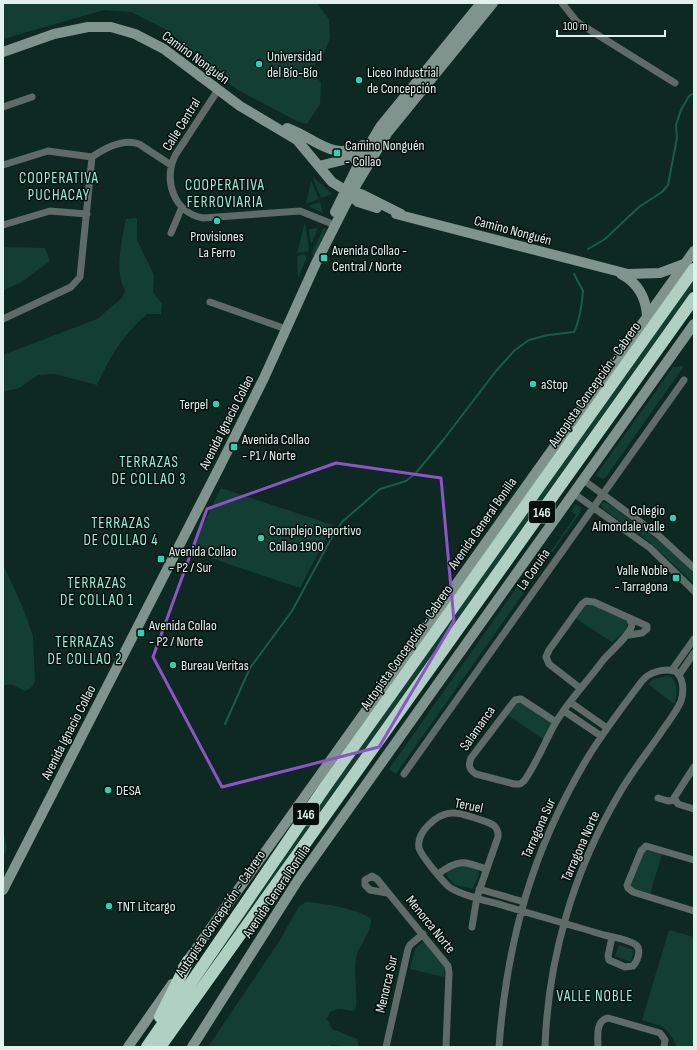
<svg xmlns="http://www.w3.org/2000/svg" width="697" height="1050" viewBox="0 0 697 1050" font-family="'Sofia Sans Condensed',sans-serif">
	<style>
		.green { fill: #133f33 }
		.lines { fill: none; stroke-linecap: round; stroke-linejoin: round }
		.stream { stroke: #1c5a49; stroke-width: 2 }
		.street { stroke: #5e6b66; stroke-width: 7 }
		.secondary { stroke: #7f948c; stroke-width: 10 }
		.highway { stroke: #b0d0c4; stroke-width: 12 }
		.marked { fill: none; stroke: #8f53c8; stroke-width: 3; stroke-linejoin: round }
		.poi-dot { fill: #28d5ad; stroke: #050f0c; stroke-width: 1.5 }
		.labels { text-anchor: middle; stroke-width: 3; stroke-linejoin: round; paint-order: stroke }
		.shield { fill: #050f0c; stroke: #9fada8; stroke-width: 1 }
		.shield-label { font-size: 13px; font-weight: bold; fill: #e1f1eb }
		.poi-label { font-size: 14px; fill: #e1f1eb; stroke: #050f0c; text-anchor: start }
		.street-label { font-size: 14px; fill: #e1f1eb; stroke: #050f0c }
		.neighbourhood-label { font-size: 15px; letter-spacing: 1px; fill: #94f3d6; stroke: #050f0c }
	</style>
	<rect width="100%" height="100%" fill="#0d2921"/>
	<!-- green -->
	<path class="green" d="M3,3H317L329,19L330,38L324,53L309,72L321,82L320,104L307,124L297,121L238,90L204,65L179,40L163,28L131,12L104,10L3,39Z
		M312,176L332,194L321,198Z
		M311,180L319,199L306,204Z
		M320,202L323,213L308,206Z
		M137,218V240L154,275L153,292L162,304L161,314H147C122,336 111,355 97,385L55,374L38,375L19,388L3,392V355L97,319L122,298L125,290C114,273 122,238 126,219Z
		M305,222L309,249L308,252L297,253Z
		M324,227L326,230L314,256L312,254L313,251Z
		M318,228L311,244L309,229Z
		M8,247L45,248L50,261L20,283L3,290V248Z
		M304,254L307,257L298,278L297,256Z
		M694,277V287L192,991L321,801Z
		M684,366L606,477L603,479L596,475L673,367Z
		M221,488L333,525L300,588L190,551Z
		M604,502C612,505 620,512 627,517C651,534 673,552 694,573V583L647,540L603,509L601,504Z
		M576,504L581,508L580,513L396,774L389,769L517,587L536,573L576,515L571,511Z
		M3,564L23,608L33,636L35,681L32,687L25,691L10,684L3,686Z
		M587,604C595,604 624,616 628,623L625,632L612,642L575,618Z
		M667,676L672,677C678,685 678,696 674,704L648,684L653,679Z
		M518,701L551,722L552,725L544,740L506,714Z
		M3,828L7,848L3,858Z
		M646,850L662,854L650,894L631,888C629,878 639,858 646,850Z
		M462,865L478,870L479,875L473,889L455,885L446,875L448,870Z
		M306,902C318,902 363,910 371,919C372,934 359,943 356,958C353,975 358,992 356,1008L354,1011L338,1009L330,1012L327,1019L332,1029L357,1039L359,1047L331,1045V1047H208L280,940L299,906Z
		M669,930L694,937V1047H677C666,1026 665,1027 642,1020Z
		M421,943H425L445,968L444,977L410,969L415,949Z
		M619,945L634,950L631,962L615,956Z"/>
	<g class="lines">
		<!-- stream -->
		<path class="stream" d="M588,249L605,239L639,207L662,192L668,185L677,138L676,125L681,110L689,96L694,93
			M225,724L250,668L292,611L332,537L342,522L380,489L406,481L415,474L444,439L496,371L515,350L529,340L548,335L574,332C579,322 582,303 583,291L574,274"/>
		<!-- street -->
		<path class="street" d="M562,3L577,22L675,83
			M218,90L176,154C162,179 174,213 203,218L300,211L330,223
			M3,107L32,97
			M3,165L48,151L92,157
			M3,225L50,211L87,214
			M171,233L182,207
			M210,302L286,329
			M3,319L71,287L80,277L92,157C105,148 123,138 139,144L171,165
			M582,479L658,535L694,568
			M573,493L650,548L694,591
			M672,670L694,639
			M679,675L694,653
			M580,688L549,664L546,657L549,650L582,604L586,601L594,602L647,626V629L642,633L629,635
			M570,702L607,728
			M564,711L601,736
			M556,722L521,699L515,700L471,758C468,765 469,770 476,774L514,784H520L524,781C537,763 545,741 556,722C570,699 588,681 604,659C611,651 632,633 632,624L630,620
			M694,767L674,798L678,804L694,809
			M404,774L684,380
			M658,798L668,801L675,800
			M694,860L646,846L641,851L627,885L628,888L633,892L694,911
			M438,874C458,859 463,861 486,869
			M479,889L524,902
			M387,893L370,890L365,885V880L372,876L377,879L448,966L449,973L446,1047
			M472,927L477,897L498,837C499,825 490,823 481,820C471,817 461,812 451,813C437,814 416,832 419,848C421,856 442,880 448,886C458,895 492,902 505,906C538,916 571,925 604,935C613,937 628,939 636,945C642,950 637,962 633,966L625,967L609,960L608,956L612,937
			M386,1047L408,949L410,945L423,934
			M499,1047C507,940 532,850 588,757C604,731 623,706 642,681C649,672 664,668 675,671C684,678 684,691 681,701C676,713 667,723 660,734C646,754 631,773 619,794C574,870 548,958 545,1047
			M598,1047C598,1037 595,1021 608,1018L660,1033L665,1040L664,1047"/>
		<!-- secondary -->
		<path class="secondary" d="M3,52L54,34L88,27H111L135,34L164,49L240,106L297,140L332,182L345,190L361,194L401,214
			M287,128C316,138 331,162 363,145
			M319,166L351,158L357,152
			M346,191L358,202L377,208
			M335,212L362,157L380,127L481,3
			M396,214L628,274L660,273L684,264
			M621,274C638,283 646,298 647,316
			M3,890L221,464L264,378L316,263L352,192L388,132L493,3
			M183,967L694,251
			M128,1047L172,984
			M192,1047L298,880L694,324"/>
		<!-- highway -->
		<path class="highway" d="M160,1017L188,961
			M147,1047L325,787L694,269
			M160,1047L694,298"/>
	</g>
	<!-- marked area -->
	<path class="marked" d="M336,463L441,478L454,621L379,747L222,787L153,657L207,509Z"/>
	<!-- markers -->
	<g class="poi-dot">
		<circle cx="259" cy="64" r="4"/>
		<circle cx="359" cy="80" r="4"/>
		<rect x="333" y="149" width="8" height="8" rx="2"/>
		<circle cx="217" cy="221" r="4"/>
		<rect x="320" y="254" width="8" height="8" rx="2"/>
		<circle cx="533" cy="384" r="4"/>
		<circle cx="216" cy="404" r="4"/>
		<rect x="230" y="443" width="8" height="8" rx="2"/>
		<circle cx="673" cy="518" r="4"/>
		<circle cx="261" cy="538" r="4"/>
		<rect x="157" y="555" width="8" height="8" rx="2"/>
		<rect x="672" y="574" width="8" height="8" rx="2"/>
		<rect x="137" y="629" width="8" height="8" rx="2"/>
		<circle cx="173" cy="665" r="4"/>
		<circle cx="108" cy="790" r="4"/>
		<circle cx="109" cy="906" r="4"/>
	</g>
	<g class="labels">
		<!-- shield labels -->
		<g class="shield">
			<rect x="529" y="501" width="26" height="22" rx="3"/>
			<rect x="293" y="803" width="26" height="22" rx="3"/>
		</g>
		<g class="shield-label">
			<text x="542" y="517">146</text>
			<text x="306" y="819">146</text>
		</g>
		<!-- poi labels -->
		<g class="poi-label">
			<text x="267" y="61">Universidad<tspan x="267" dy="16">del Bío-Bío</tspan></text>
			<text x="367" y="77">Liceo Industrial<tspan x="367" dy="16">de Concepción</tspan></text>
			<text x="345" y="150">Camino Nonguén<tspan x="345" dy="16">- Collao</tspan></text>
			<text x="217" y="241" text-anchor="middle">Provisiones<tspan x="217" dy="16">La Ferro</tspan></text>
			<text x="332" y="255">Avenida Collao -<tspan x="332" dy="16">Central / Norte</tspan></text>
			<text x="541" y="389">aStop</text>
			<text x="208" y="409" text-anchor="end">Terpel</text>
			<text x="242" y="444">Avenida Collao<tspan x="242" dy="16">- P1 / Norte</tspan></text>
			<text x="665" y="515" text-anchor="end">Colegio<tspan x="665" dy="16">Almondale valle</tspan></text>
			<text x="269" y="535">Complejo Deportivo<tspan x="269" dy="16">Collao 1900</tspan></text>
			<text x="169" y="556">Avenida Collao<tspan x="169" dy="16">- P2 / Sur</tspan></text>
			<text x="668" y="575" text-anchor="end">Valle Noble<tspan x="668" dy="16">- Tarragona</tspan></text>
			<text x="149" y="630">Avenida Collao<tspan x="149" dy="16">- P2 / Norte</tspan></text>
			<text x="181" y="670">Bureau Veritas</text>
			<text x="116" y="795">DESA</text>
			<text x="117" y="911">TNT Litcargo</text>
		</g>
		<!-- street labels -->
		<g class="street-label">
			<text transform="translate(196 57) rotate(36)" y="5">Camino Nonguén</text>
			<text transform="translate(181 124) rotate(-58)" y="5">Calle Central</text>
			<text transform="translate(513 230) rotate(15)" y="5">Camino Nonguén</text>
			<text transform="translate(594 384) rotate(-55)" y="5">Autopista Concepción - Cabrero</text>
			<text transform="translate(226 422) rotate(-63)" y="5">Avenida Ignacio Collao</text>
			<text transform="translate(482 523) rotate(-55)" y="5">Avenida General Bonilla</text>
			<text transform="translate(533 569) rotate(-55)" y="5">La Coruña</text>
			<text transform="translate(406 647) rotate(-55)" y="5">Autopista Concepción - Cabrero</text>
			<text transform="translate(477 728) rotate(-55)" y="5">Salamanca</text>
			<text transform="translate(68 732) rotate(-63)" y="5">Avenida Ignacio Collao</text>
			<text transform="translate(469 805) rotate(11)" y="5">Teruel</text>
			<text transform="translate(538 828) rotate(-66)" y="5">Tarragona Sur</text>
			<text transform="translate(580 846) rotate(-66)" y="5">Tarragona Norte</text>
			<text transform="translate(276 891) rotate(-56)" y="5">Avenida General Bonilla</text>
			<text transform="translate(220 913) rotate(-56)" y="5">Autopista Concepción - Cabrero</text>
			<text transform="translate(431 924) rotate(51)" y="5">Menorca Norte</text>
			<text transform="translate(386 984) rotate(-77)" y="5">Menorca Sur</text>
		</g>
		<!-- neighbourhood labels -->
		<g class="neighbourhood-label">
			<text x="59" y="183">COOPERATIVA<tspan x="59" dy="17">PUCHACAY</tspan></text>
			<text x="225" y="190">COOPERATIVA<tspan x="225" dy="17">FERROVIARIA</tspan></text>
			<text x="149" y="467">TERRAZAS<tspan x="149" dy="17">DE COLLAO 3</tspan></text>
			<text x="121" y="528">TERRAZAS<tspan x="121" dy="17">DE COLLAO 4</tspan></text>
			<text x="97" y="588">TERRAZAS<tspan x="97" dy="17">DE COLLAO 1</tspan></text>
			<text x="85" y="647">TERRAZAS<tspan x="85" dy="17">DE COLLAO 2</tspan></text>
			<text x="595" y="1001">VALLE NOBLE</text>
		</g>
	</g>
	<!-- border -->
	<rect width="697" height="1050" fill="none" stroke="#e1f1eb" stroke-width="8"/>
	<!-- scale -->
	<path d="M557 30v6h108v-6" fill="none" stroke="#e1f1eb" stroke-width="2"/>
	<text x="563" y="30" font-size="12" fill="#e1f1eb" stroke="#050f0c" stroke-width="3" paint-order="stroke">100 m</text>
</svg>
